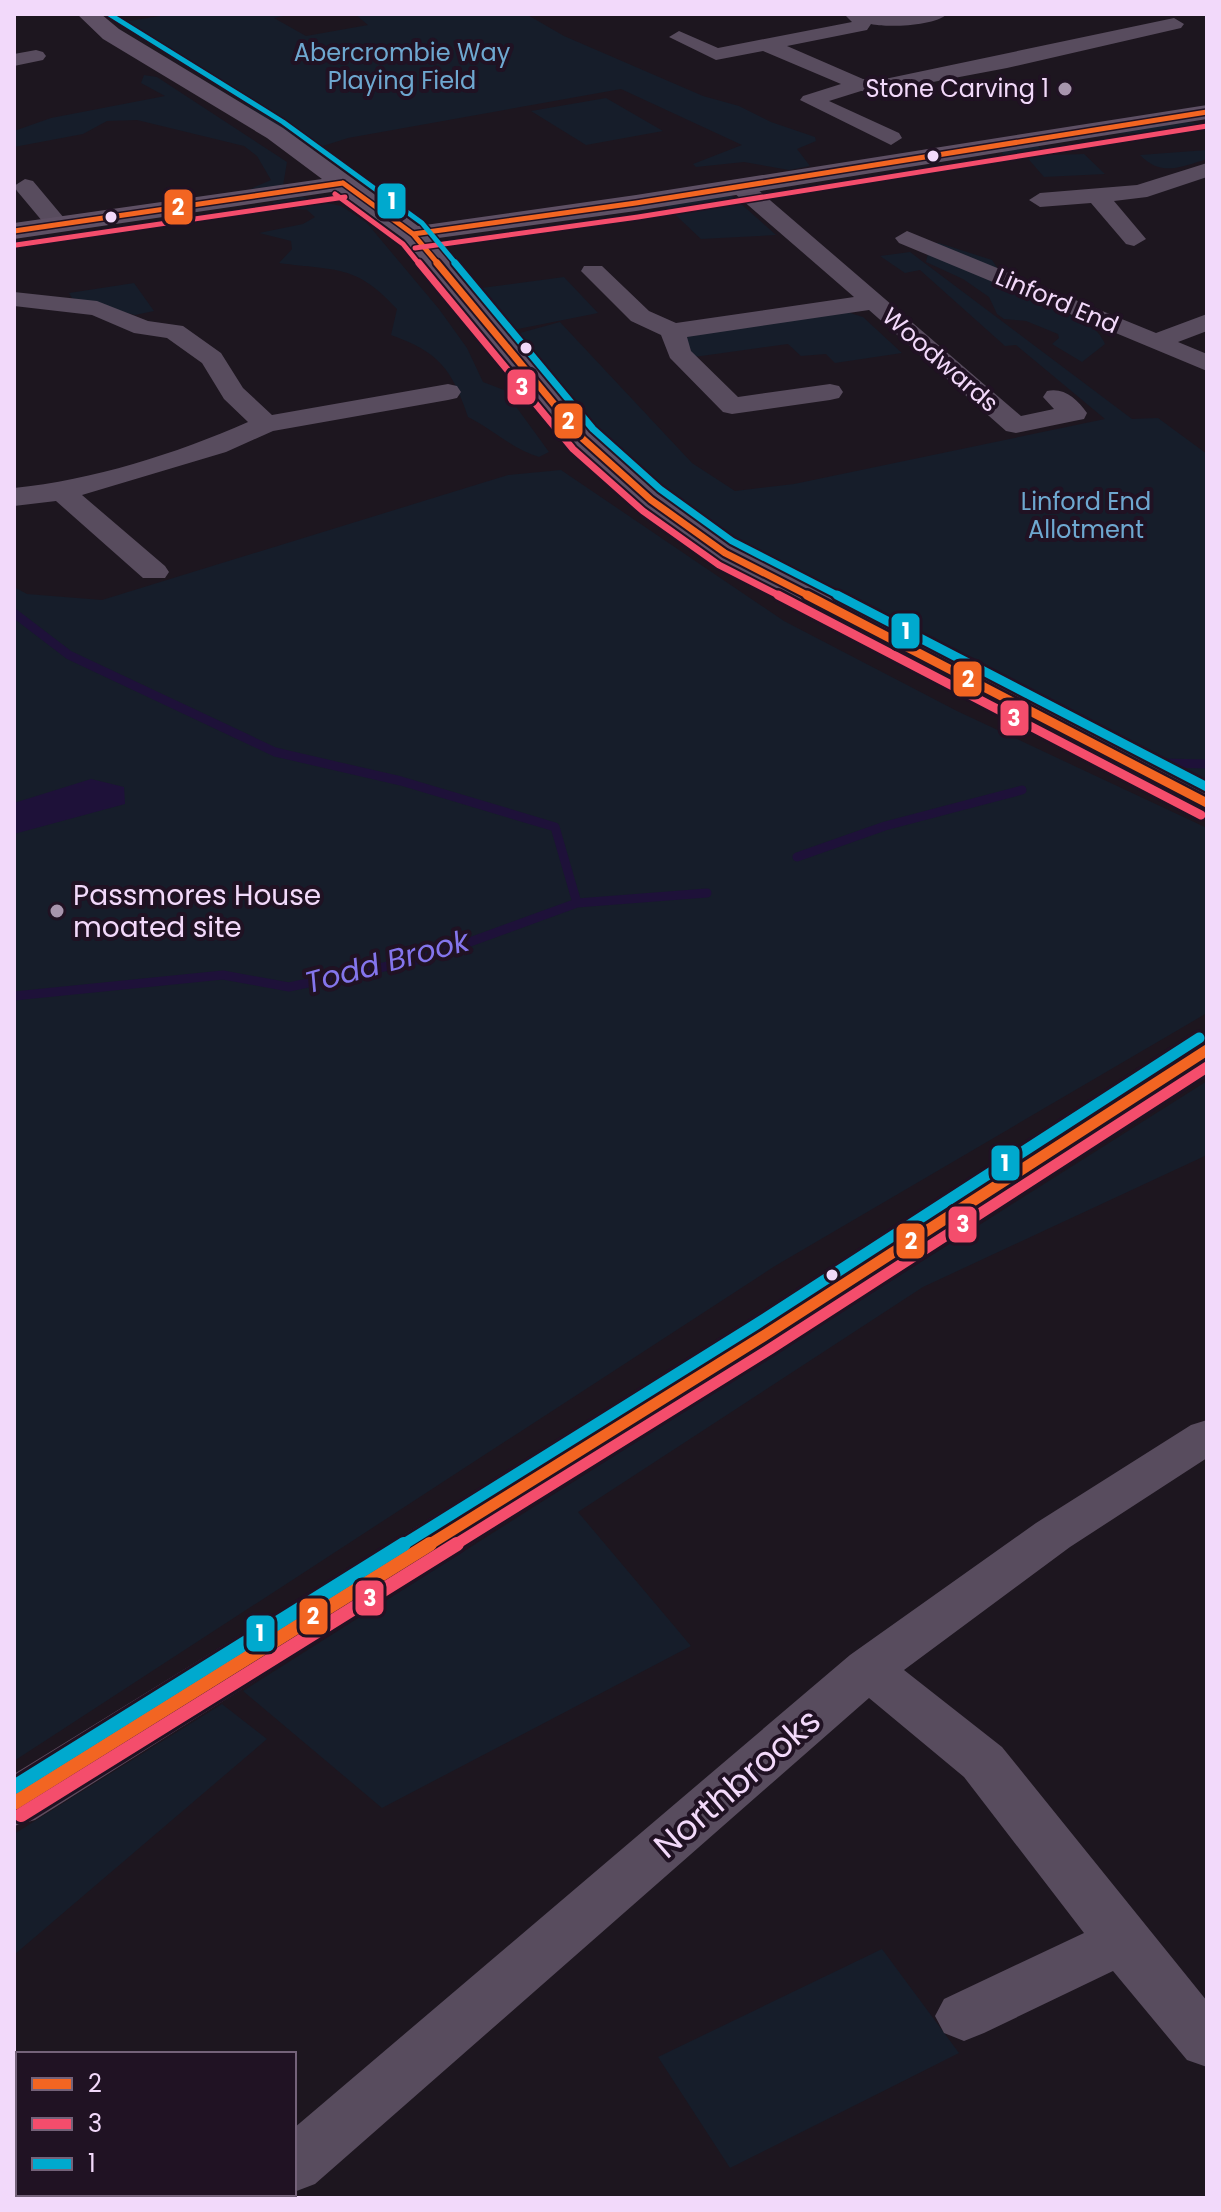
<svg xmlns="http://www.w3.org/2000/svg" width="1221" height="2212" viewBox="0 0 1221 2212" font-family="Poppins,sans-serif">
	<style>
		.green { fill: #161d2a }
		.water { fill: #1e1139 }
		.lines { fill: none; stroke-linecap: round; stroke-linejoin: round }
		.stream { stroke: #1e1139; stroke-width: 9 }
		.street { fill: #584c5e; fill-rule: evenodd }
		.secondary { fill: #5e5064; fill-rule: evenodd }
		.primary { fill: #5e4c5e; fill-rule: evenodd }
		.bus-1-far4-casing { stroke: #201223; stroke-width: 8 }
		.bus-1-far3-casing { stroke: #201223; stroke-width: 11 }
		.bus-1-far2-casing { stroke: #201223; stroke-width: 14 }
		.bus-1-far1-casing { stroke: #201223; stroke-width: 17 }
		.bus-1-casing { stroke: #201223; stroke-width: 20 }
		.bus-2-far4-casing { stroke: #201223; stroke-width: 8 }
		.bus-2-far3-casing { stroke: #201223; stroke-width: 11 }
		.bus-2-far2-casing { stroke: #201223; stroke-width: 14 }
		.bus-2-far1-casing { stroke: #201223; stroke-width: 17 }
		.bus-2-casing { stroke: #201223; stroke-width: 20 }
		.bus-3-far4-casing { stroke: #201223; stroke-width: 8 }
		.bus-3-far3-casing { stroke: #201223; stroke-width: 11 }
		.bus-3-far2-casing { stroke: #201223; stroke-width: 14 }
		.bus-3-far1-casing { stroke: #201223; stroke-width: 17 }
		.bus-3-casing { stroke: #201223; stroke-width: 20 }
		.bus-1-far4 { stroke: #f26522; stroke-width: 5 }
		.bus-1-far3 { stroke: #f26522; stroke-width: 7 }
		.bus-1-far2 { stroke: #f26522; stroke-width: 9 }
		.bus-1-far1 { stroke: #f26522; stroke-width: 11 }
		.bus-1 { stroke: #f26522; stroke-width: 14 }
		.bus-2-far4 { stroke: #f44d6c; stroke-width: 5 }
		.bus-2-far3 { stroke: #f44d6c; stroke-width: 7 }
		.bus-2-far2 { stroke: #f44d6c; stroke-width: 9 }
		.bus-2-far1 { stroke: #f44d6c; stroke-width: 11 }
		.bus-2 { stroke: #f44d6c; stroke-width: 14 }
		.bus-3-far4 { stroke: #00a9ce; stroke-width: 5 }
		.bus-3-far3 { stroke: #00a9ce; stroke-width: 7 }
		.bus-3-far2 { stroke: #00a9ce; stroke-width: 9 }
		.bus-3-far1 { stroke: #00a9ce; stroke-width: 11 }
		.bus-3 { stroke: #00a9ce; stroke-width: 14 }
		.poi-dot { fill: #a795ad; stroke: #201223; stroke-width: 3 }
		.bus-dot { fill: #f2d9fa; stroke: #201223; stroke-width: 3 }
		.labels { text-anchor: middle; stroke-width: 8; stroke-linejoin: round; paint-order: stroke }
		.far-park-label { font-size: 24px; fill: #6ea8d0; stroke: #201223 }
		.far-poi-label { font-size: 24px; fill: #f2d9fa; stroke: #201223; text-anchor: end }
		.far-street-label { font-size: 24px; fill: #f2d9fa; stroke: #201223 }
		.poi-label { font-size: 28px; fill: #f2d9fa; stroke: #201223; text-anchor: start }
		.water-label { font-size: 30px; font-style: italic; fill: #8475ec; stroke: #201223 }
		.near-street-label { font-size: 34px; fill: #f2d9fa; stroke: #201223 }
		.line-badge { stroke: #201223; stroke-width: 3 }
		.badge-label { font-size: 22px; text-anchor: middle; font-weight: bold; fill: #fff }
	</style>
	<rect width="100%" height="100%" fill="#1d161f"/>
	<!-- green -->
	<path class="green" d="M172,14H294L274,18L306,36L368,25L355,14H526L564,36L703,96L739,106L771,122L815,137L816,141L797,149L810,166L789,170L744,162L696,167L693,164L742,145L621,89L348,138L323,146L321,153L246,105L248,99L179,63L117,23Z
		M144,75L157,77L287,162L283,186L250,189L271,180L257,156L244,146L137,120L107,121L83,134L14,147V131L51,118L165,96L141,83Z
		M606,98L663,131L586,145L531,111Z
		M1184,122L1207,124V131L1108,134Z
		M1038,146L1049,155L1084,154L1105,174L1044,177L1024,154L1003,155L1001,151Z
		M1207,150V159C1181,167 1161,177 1140,155Z
		M730,194L776,235L701,239L664,204Z
		M302,197L341,206L366,222L439,309L467,348L483,382L504,390L549,452L539,457C512,449 494,430 468,417C452,369 439,352 391,335L397,309C356,264 337,271 279,263L292,249L291,241L259,233L303,224L315,217L307,210L271,207L273,202Z
		M939,243L992,260L1000,272L1024,279L1018,283C1026,290 1035,297 1044,303C1064,316 1095,319 1105,344L1082,362L1052,344L1059,338L1058,334L1026,321L1004,319L997,314L989,297L963,279L926,262L930,244Z
		M910,252L1132,419L1158,418L1207,454V784L1098,735L743,557L642,481L643,468L588,420L518,337L502,338L560,322L692,463L735,491L794,484L1105,419L1016,345L1005,346L920,270L905,273L880,256Z
		M564,277L598,313L513,330L481,288Z
		M134,283L154,311L135,315L72,298L69,293Z
		M847,312L863,317L902,353L835,363L826,354L801,356L788,344L694,357L683,340L694,333Z
		M561,470L784,621L957,711L1207,828V1013L775,1266L14,1761V587L27,594L102,600L508,475Z
		M1207,1081V1155L923,1287L578,1512L691,1646L382,1808L243,1691Z
		M222,1704L267,1739L14,1955V1834Z
		M882,1949L959,2053L730,2168L658,2057Z"/>
	<!-- water -->
	<path class="water" d="M91,779L124,787L125,804L14,834V803Z"/>
	<g class="lines">
		<!-- stream -->
		<path class="stream" d="M14,613L69,655L275,752L401,781L555,827L577,903
			M1163,763L1207,764
			M797,857L885,826L1022,790
			M14,996L223,975L289,987L426,958L577,903L707,893"/>
		<!-- street -->
		<path class="street" d="M844,14H947C935,26 887,28 871,24L867,30L787,46L863,79L880,80L1174,18L1184,24L1181,28L1007,68L880,92L861,91L829,101L899,133L902,138L891,145L800,100L803,96L841,84L763,51L716,60L669,37L679,31L718,48L852,22Z
			M36,50L43,52L46,56L43,60L14,66V54Z
			M1207,163V177L1147,197L1114,201L1146,239L1134,246L1126,244L1091,203L1040,207L1029,200L1040,193L1137,185Z
			M25,179L33,181L64,218L68,223L64,228H48L17,191L14,186Z
			M741,180L749,182L1021,416L1054,409L1043,397L1047,391C1064,387 1077,399 1087,413L1084,419L1074,421L1016,433L1006,431L869,310L687,337L691,351L738,397L830,384L839,386L843,392L839,398L830,400L732,414L723,412L670,358L661,335L631,321L581,271L584,266H602L649,311L676,323L854,297L733,192L730,187L733,182Z
			M907,231L1156,333L1207,314V331L1178,342L1207,354V371L899,243L895,238Z
			M14,292L97,301L148,321L183,326L221,353L243,388L272,415L448,384L457,386L461,392L457,398L448,400L273,431L226,452L82,495L165,566L169,572L165,578H143L56,501L14,506V488C93,480 175,454 248,422L224,399L202,363L167,338L134,333L92,315L14,306Z
			M1207,1420V1458L1070,1547L904,1670L1002,1747L1207,2001V2067L1187,2060L1113,1971L984,2033L964,2041L944,2033L935,2016L944,1999L1084,1933L964,1777L869,1698L315,2184L294,2192V2128L850,1655L1036,1523L1191,1425Z
			M228,2194H291L289,2198H227Z"/>
		<!-- secondary -->
		<path class="secondary" d="M77,14H101L119,29L283,128L418,226L636,195L1207,105V119L636,211L431,239L594,433L662,493L736,546L1207,788V814L1194,811L714,560L640,507L572,445L404,239L338,191L14,239V223L322,179L267,138L103,39Z"/>
		<!-- primary -->
		<path class="primary" d="M1207,1037V1069C820,1326 427,1572 35,1820L14,1826V1774L745,1325L1192,1041Z"/>
		<!-- bus-1-far4 casing -->
		<g class="bus-1-far4-casing">
			<path id="bus-1-far4" d="M343,183L413,234L439,265
				M14,231L343,183
				M413,234L636,203L1207,112"/>
		</g>
		<!-- bus-1-far3 casing -->
		<g class="bus-1-far3-casing">
			<path id="bus-1-far3" d="M437,263L583,439L651,500L725,553L811,597"/>
		</g>
		<!-- bus-1-far2 casing -->
		<g class="bus-1-far2-casing">
			<path id="bus-1-far2" d="M807,595L1207,803"/>
		</g>
		<!-- bus-1-far1 casing -->
		<g class="bus-1-far1-casing">
			<path id="bus-1-far1" d="M427,1546L762,1337L1207,1050"/>
		</g>
		<!-- bus-1 casing -->
		<g class="bus-1-casing">
			<path id="bus-1" d="M14,1803L430,1544"/>
		</g>
		<!-- bus-2-far4 casing -->
		<g class="bus-2-far4-casing">
			<path id="bus-2-far4" d="M335,194L403,244L420,265
				M16,245L345,197
				M415,248L638,217L1207,126"/>
		</g>
		<!-- bus-2-far3 casing -->
		<g class="bus-2-far3-casing">
			<path id="bus-2-far3" d="M419,263L573,449L643,511L719,565L782,597"/>
		</g>
		<!-- bus-2-far2 casing -->
		<g class="bus-2-far2-casing">
			<path id="bus-2-far2" d="M778,595L1201,815"/>
		</g>
		<!-- bus-2-far1 casing -->
		<g class="bus-2-far1-casing">
			<path id="bus-2-far1" d="M453,1546L770,1349L1207,1067"/>
		</g>
		<!-- bus-2 casing -->
		<g class="bus-2-casing">
			<path id="bus-2" d="M21,1815L457,1544"/>
		</g>
		<!-- bus-3-far4 casing -->
		<g class="bus-3-far4-casing">
			<path id="bus-3-far4" d="M109,14L283,122L422,223L457,265"/>
		</g>
		<!-- bus-3-far3 casing -->
		<g class="bus-3-far3-casing">
			<path id="bus-3-far3" d="M455,263L593,429L660,489L732,541L841,597"/>
		</g>
		<!-- bus-3-far2 casing -->
		<g class="bus-3-far2-casing">
			<path id="bus-3-far2" d="M837,595L1207,787"/>
		</g>
		<!-- bus-3-far1 casing -->
		<g class="bus-3-far1-casing">
			<path id="bus-3-far1" d="M401,1546L755,1325L1199,1038"/>
		</g>
		<!-- bus-3 casing -->
		<g class="bus-3-casing">
			<path id="bus-3" d="M14,1787L404,1544"/>
		</g>
		<!-- bus-1-far4 -->
		<use href="#bus-1-far4" class="bus-1-far4"/>
		<!-- bus-1-far3 -->
		<use href="#bus-1-far3" class="bus-1-far3"/>
		<!-- bus-1-far2 -->
		<use href="#bus-1-far2" class="bus-1-far2"/>
		<!-- bus-1-far1 -->
		<use href="#bus-1-far1" class="bus-1-far1"/>
		<!-- bus-1 -->
		<use href="#bus-1" class="bus-1"/>
		<!-- bus-2-far4 -->
		<use href="#bus-2-far4" class="bus-2-far4"/>
		<!-- bus-2-far3 -->
		<use href="#bus-2-far3" class="bus-2-far3"/>
		<!-- bus-2-far2 -->
		<use href="#bus-2-far2" class="bus-2-far2"/>
		<!-- bus-2-far1 -->
		<use href="#bus-2-far1" class="bus-2-far1"/>
		<!-- bus-2 -->
		<use href="#bus-2" class="bus-2"/>
		<!-- bus-3-far4 -->
		<use href="#bus-3-far4" class="bus-3-far4"/>
		<!-- bus-3-far3 -->
		<use href="#bus-3-far3" class="bus-3-far3"/>
		<!-- bus-3-far2 -->
		<use href="#bus-3-far2" class="bus-3-far2"/>
		<!-- bus-3-far1 -->
		<use href="#bus-3-far1" class="bus-3-far1"/>
		<!-- bus-3 -->
		<use href="#bus-3" class="bus-3"/>
	</g>
	<!-- markers -->
	<g class="poi-dot">
		<circle cx="1065" cy="89" r="8"/>
		<circle cx="57" cy="911" r="8"/>
	</g>
	<g class="bus-dot">
		<circle cx="933" cy="156" r="7"/>
		<circle cx="111" cy="217" r="7"/>
		<circle cx="526" cy="348" r="7"/>
		<circle cx="832" cy="1275" r="7"/>
	</g>
	<g class="labels">
		<!-- far-park labels -->
		<g class="far-park-label">
			<text x="402" y="61">Abercrombie Way<tspan x="402" dy="28">Playing Field</tspan></text>
			<text x="1086" y="510">Linford End<tspan x="1086" dy="28">Allotment</tspan></text>
		</g>
		<!-- far-poi labels -->
		<g class="far-poi-label">
			<text x="1049" y="97">Stone Carving 1</text>
		</g>
		<!-- far-street labels -->
		<g class="far-street-label">
			<text transform="translate(1057 301) rotate(23)" y="8">Linford End</text>
			<text transform="translate(940 360) rotate(41)" y="8">Woodwards</text>
		</g>
		<!-- poi labels -->
		<g class="poi-label">
			<text x="73" y="905">Passmores House<tspan x="73" dy="32">moated site</tspan></text>
		</g>
		<!-- water labels -->
		<g class="water-label">
			<text transform="translate(387 962) rotate(-15)" y="10">Todd Brook</text>
		</g>
		<!-- near-street labels -->
		<g class="near-street-label">
			<text transform="translate(737 1783) rotate(-41)" y="12">Northbrooks</text>
		</g>
	</g>
	<g class="line-badge">
		<rect x="376" y="182" width="31" height="38" rx="8" fill="#00a9ce"/>
		<rect x="163" y="188" width="31" height="38" rx="8" fill="#f26522"/>
		<rect x="506" y="368" width="31" height="38" rx="8" fill="#f44d6c"/>
		<rect x="553" y="402" width="31" height="38" rx="8" fill="#f26522"/>
		<rect x="890" y="612" width="31" height="38" rx="8" fill="#00a9ce"/>
		<rect x="952" y="660" width="31" height="38" rx="8" fill="#f26522"/>
		<rect x="999" y="699" width="31" height="38" rx="8" fill="#f44d6c"/>
		<rect x="990" y="1144" width="31" height="38" rx="8" fill="#00a9ce"/>
		<rect x="947" y="1205" width="31" height="39" rx="8" fill="#f44d6c"/>
		<rect x="895" y="1222" width="31" height="38" rx="8" fill="#f26522"/>
		<rect x="354" y="1579" width="31" height="38" rx="8" fill="#f44d6c"/>
		<rect x="298" y="1597" width="31" height="39" rx="8" fill="#f26522"/>
		<rect x="245" y="1614" width="31" height="39" rx="8" fill="#00a9ce"/>
	</g>
	<g class="badge-label">
		<text x="392" y="209">1</text>
		<text x="178" y="215">2</text>
		<text x="522" y="395">3</text>
		<text x="568" y="429">2</text>
		<text x="906" y="639">1</text>
		<text x="968" y="687">2</text>
		<text x="1014" y="726">3</text>
		<text x="1005" y="1171">1</text>
		<text x="963" y="1232">3</text>
		<text x="911" y="1249">2</text>
		<text x="370" y="1606">3</text>
		<text x="313" y="1624">2</text>
		<text x="260" y="1641">1</text>
	</g>
	<!-- border -->
	<rect width="1221" height="2212" fill="none" stroke="#f2d9fa" stroke-width="32"/>
	<!-- legend -->
	<rect x="16" y="2052" width="280" height="144" fill="#201223" stroke="#746279" stroke-width="2"/>
	<rect x="32" y="2078" width="40" height="12" fill="#f26522" stroke="#746279" stroke-width="2"/>
	<text x="88" y="2092" font-size="24" fill="#f2d9fa">2</text>
	<rect x="32" y="2118" width="40" height="12" fill="#f44d6c" stroke="#746279" stroke-width="2"/>
	<text x="88" y="2132" font-size="24" fill="#f2d9fa">3</text>
	<rect x="32" y="2158" width="40" height="12" fill="#00a9ce" stroke="#746279" stroke-width="2"/>
	<text x="88" y="2172" font-size="24" fill="#f2d9fa">1</text>
</svg>
